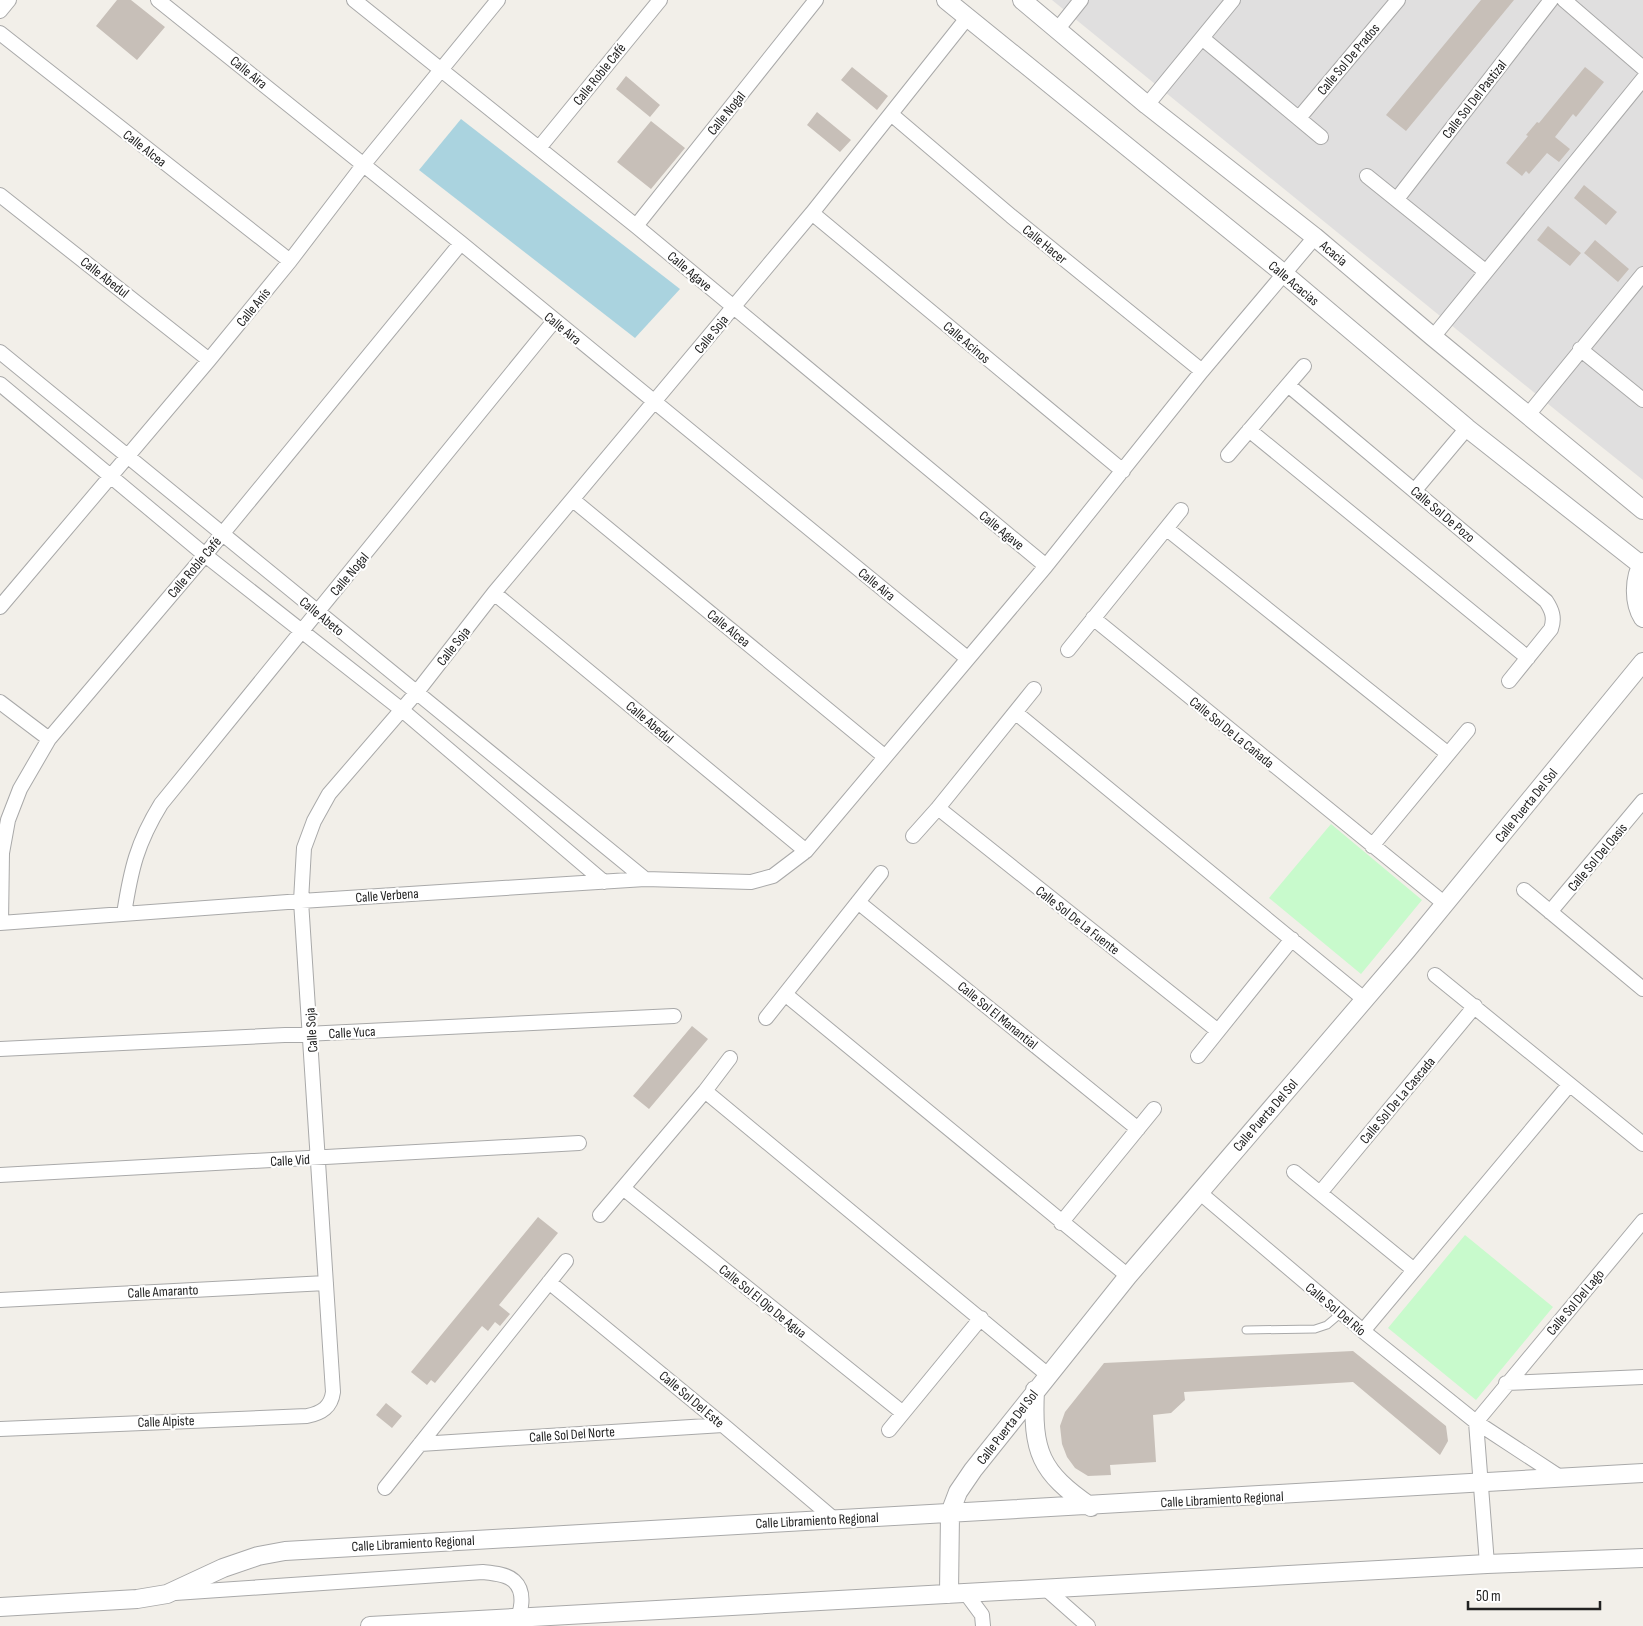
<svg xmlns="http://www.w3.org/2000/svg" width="1643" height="1626" viewBox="0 0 1643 1626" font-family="'Sofia Sans Condensed',sans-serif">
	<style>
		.residential { fill: #e0dfdf }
		.park { fill: #c8facc }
		.water { fill: #aad3df }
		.building { fill: #c7bfb8 }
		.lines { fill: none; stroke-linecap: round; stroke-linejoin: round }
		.service-casing { stroke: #a9a9a9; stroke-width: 9 }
		.minor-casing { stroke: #a9a9a9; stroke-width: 16 }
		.tertiary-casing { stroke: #a9a9a9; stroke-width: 20 }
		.service { stroke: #fff; stroke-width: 7 }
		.minor { stroke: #fff; stroke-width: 14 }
		.tertiary { stroke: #fff; stroke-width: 18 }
		.labels { text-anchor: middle; stroke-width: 4.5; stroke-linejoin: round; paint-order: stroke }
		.street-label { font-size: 14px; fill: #222; stroke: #fff }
	</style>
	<rect width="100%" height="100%" fill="#f2efe9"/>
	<!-- residential -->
	<path class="residential" d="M1052,0H1643V480L1558,412Z"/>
	<!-- park -->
	<path class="park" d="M1331,824L1422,900L1361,974L1269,898Z
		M1465,1235L1553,1307L1476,1400L1388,1328Z"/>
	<!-- water -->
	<path class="water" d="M461,119L680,289L635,338L419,170Z"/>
	<!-- building -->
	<path class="building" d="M117,0H131L165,27L137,60L96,26Z
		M1481,0H1514L1406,131L1386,115Z
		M852,67L888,96L877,110L841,80Z
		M1585,67L1604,82L1576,117L1573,114L1555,137L1570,149L1559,162L1547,153L1529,174L1526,171L1522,176L1506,163L1528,136L1526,135L1537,122L1539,123Z
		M626,76L660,105L650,117L616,89Z
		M817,112L851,140L840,152L807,125Z
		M651,121L685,148L651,189L617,162Z
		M1584,185L1617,212L1606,225L1574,198Z
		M1548,226L1581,253L1570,266L1537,240Z
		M1595,240L1629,269L1618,282L1584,253Z
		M692,1026L708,1039L649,1109L633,1096Z
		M538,1217L558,1233L499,1305L510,1314L500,1326L495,1322L488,1331L482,1326L435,1383L431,1380L427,1385L411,1372Z
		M1353,1351L1446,1426L1448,1441L1440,1455L1353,1382L1184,1392L1185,1400L1171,1413L1153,1415L1156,1462L1110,1465L1111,1475L1088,1476L1075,1468L1067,1457L1062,1444L1060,1426L1065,1412L1104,1363Z
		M386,1403L402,1416L392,1428L376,1415Z"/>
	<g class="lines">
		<!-- service casing -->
		<g class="service-casing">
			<path id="service" d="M1246,1330L1315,1329L1327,1325L1341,1313"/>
		</g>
		<!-- minor casing -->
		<g class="minor-casing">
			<path id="minor" d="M158,0L461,243L967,658
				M354,0L636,226L1046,566
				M1564,0L1643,68
				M0,11L9,0
				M1057,30L1081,0
				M0,33L290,261
				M1202,38L1321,137
				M1147,105L1233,0
				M891,114L1011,216L1202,371
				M1299,118L1398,0
				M539,148L660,0
				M1367,176L1485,271
				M0,195L209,360
				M1397,199L1551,0
				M812,213L1123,471
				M636,226L816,0
				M1433,337L1643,79
				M1580,349L1643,400
				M0,352L645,879
				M0,384L205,555L402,710L604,882
				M1288,385L1546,601C1552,610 1555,618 1551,629L1509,681
				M1528,415L1643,274
				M1249,430L1528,658
				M1228,455L1304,366
				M1415,490L1467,428
				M573,500L884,756
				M1167,529L1447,753
				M494,593L806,851
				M0,607L209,360L290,261L364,164L498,0
				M1093,618L1445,904
				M1068,650L1181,510
				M0,702L49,739
				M1016,713L1364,999
				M938,808L1218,1031
				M913,836L938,808L1034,689
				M1372,846L1468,730
				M1524,890L1643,989
				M858,902L1138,1129
				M1550,912L1643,801
				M124,914C131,869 137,843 161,804L554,321
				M0,923L301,901L645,879L751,882L773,876L806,851L1046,566L1202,371L1315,237
				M1,923L2,853L8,820L20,789L49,739L205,555L461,243
				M1435,975L1643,1144
				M785,994L1128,1276
				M766,1018L881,873
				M0,1049L674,1016
				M1198,1056L1292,939
				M705,1091L1048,1375
				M1294,1172L1414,1270
				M0,1175L579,1143
				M623,1188L903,1413
				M1199,1192L1363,1331L1476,1422L1563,1479
				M1320,1193L1475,1006
				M600,1215L705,1091L730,1058
				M1061,1223L1154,1109
				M549,1282L723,1425L834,1519
				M0,1300L326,1283
				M1363,1331L1569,1085
				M1506,1383L1643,1377
				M1476,1422L1643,1221
				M1476,1422L1487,1564
				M0,1429L307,1416C322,1413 331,1407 333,1392L301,901L304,848L314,821L329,794L417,692L494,593L812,213L967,18
				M889,1430L981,1318
				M420,1444L723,1425
				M385,1488L566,1261
				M1045,1588L1088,1626
				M965,1592L982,1615L983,1626
				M175,1593L483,1572C493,1573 507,1574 514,1581C526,1592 522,1614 513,1625"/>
		</g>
		<!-- tertiary casing -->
		<g class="tertiary-casing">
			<path id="tertiary" d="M946,0L1283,273L1467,428L1641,565
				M1022,0L1147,105L1315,237L1433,337L1643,510
				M1643,562C1634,578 1633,602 1643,618
				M1035,1390C1032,1452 1040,1472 1091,1507
				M949,1594L950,1513L958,1492L973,1470L1128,1276L1407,950L1643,662
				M0,1607L137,1599L167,1594L223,1568L258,1556L285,1551C738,1525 1191,1503 1643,1473
				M370,1626L1487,1564L1643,1558"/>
		</g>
		<!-- service -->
		<use href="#service" class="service"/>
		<!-- minor -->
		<use href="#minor" class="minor"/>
		<!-- tertiary -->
		<use href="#tertiary" class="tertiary"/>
	</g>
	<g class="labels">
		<!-- street labels -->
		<g class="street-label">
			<text transform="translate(1348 59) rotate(-50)" y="5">Calle Sol De Prados</text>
			<text transform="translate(249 72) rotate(39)" y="5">Calle Aira</text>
			<text transform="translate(599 74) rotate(-51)" y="5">Calle Roble Café</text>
			<text transform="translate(1474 99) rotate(-52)" y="5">Calle Sol Del Pastizal</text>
			<text transform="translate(726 113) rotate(-51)" y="5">Calle Nogal</text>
			<text transform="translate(145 148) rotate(38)" y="5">Calle Alcea</text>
			<text transform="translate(1045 244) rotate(39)" y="5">Calle Hacer</text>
			<text transform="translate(1334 253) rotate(40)" y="5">Acacia</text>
			<text transform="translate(690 271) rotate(40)" y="5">Calle Agave</text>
			<text transform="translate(105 277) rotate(38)" y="5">Calle Abedul</text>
			<text transform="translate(1294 283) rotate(40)" y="5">Calle Acacias</text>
			<text transform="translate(253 307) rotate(-51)" y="5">Calle Anís</text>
			<text transform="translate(563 328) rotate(39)" y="5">Calle Aira</text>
			<text transform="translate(711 334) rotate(-51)" y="5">Calle Soja</text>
			<text transform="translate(967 342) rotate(40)" y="5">Calle Acinos</text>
			<text transform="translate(1443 514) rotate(40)" y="5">Calle Sol De Pozo</text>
			<text transform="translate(1002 530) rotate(39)" y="5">Calle Agave</text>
			<text transform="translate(194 567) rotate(-50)" y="5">Calle Roble Café</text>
			<text transform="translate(349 574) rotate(-50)" y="5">Calle Nogal</text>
			<text transform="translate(877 584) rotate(39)" y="5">Calle Aira</text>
			<text transform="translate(322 616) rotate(39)" y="5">Calle Abeto</text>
			<text transform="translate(729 628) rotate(39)" y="5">Calle Alcea</text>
			<text transform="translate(453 646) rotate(-52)" y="5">Calle Soja</text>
			<text transform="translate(650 722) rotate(40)" y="5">Calle Abedul</text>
			<text transform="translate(1232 732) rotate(39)" y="5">Calle Sol De La Cañada</text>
			<text transform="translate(1526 805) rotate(-51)" y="5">Calle Puerta Del Sol</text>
			<text transform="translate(1597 857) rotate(-50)" y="5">Calle Sol Del Oasis</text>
			<text transform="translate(387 895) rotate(-4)" y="5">Calle Verbena</text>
			<text transform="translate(1078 920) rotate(38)" y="5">Calle Sol De La Fuente</text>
			<text transform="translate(998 1015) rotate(39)" y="5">Calle Sol El Manantial</text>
			<text transform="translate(311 1030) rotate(-94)" y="5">Calle Soja</text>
			<text transform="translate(352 1032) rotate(-3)" y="5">Calle Yuca</text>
			<text transform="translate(1397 1100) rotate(-50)" y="5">Calle Sol De La Cascada</text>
			<text transform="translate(1265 1115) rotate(-49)" y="5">Calle Puerta Del Sol</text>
			<text transform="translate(290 1160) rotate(-3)" y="5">Calle Vid</text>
			<text transform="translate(163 1291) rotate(-3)" y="5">Calle Amaranto</text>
			<text transform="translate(763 1301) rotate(39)" y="5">Calle Sol El Ojo De Agua</text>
			<text transform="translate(1575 1302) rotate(-50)" y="5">Calle Sol Del Lago</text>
			<text transform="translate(1336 1309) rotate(40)" y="5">Calle Sol Del Río</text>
			<text transform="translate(692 1399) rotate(40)" y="5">Calle Sol Del Este</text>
			<text transform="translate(166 1421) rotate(-2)" y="5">Calle Alpiste</text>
			<text transform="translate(1007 1427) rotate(-52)" y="5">Calle Puerta Del Sol</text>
			<text transform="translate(572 1434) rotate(-4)" y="5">Calle Sol Del Norte</text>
			<text transform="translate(1222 1499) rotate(-3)" y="5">Calle Libramiento Regional</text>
			<text transform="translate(817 1520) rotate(-3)" y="5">Calle Libramiento Regional</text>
			<text transform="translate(413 1543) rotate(-3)" y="5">Calle Libramiento Regional</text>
		</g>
	</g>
	<!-- scale -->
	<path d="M1468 1601v8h132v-8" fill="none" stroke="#222222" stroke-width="2.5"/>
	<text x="1476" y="1601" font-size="15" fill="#222222" stroke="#ffffff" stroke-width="4" paint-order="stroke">50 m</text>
</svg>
